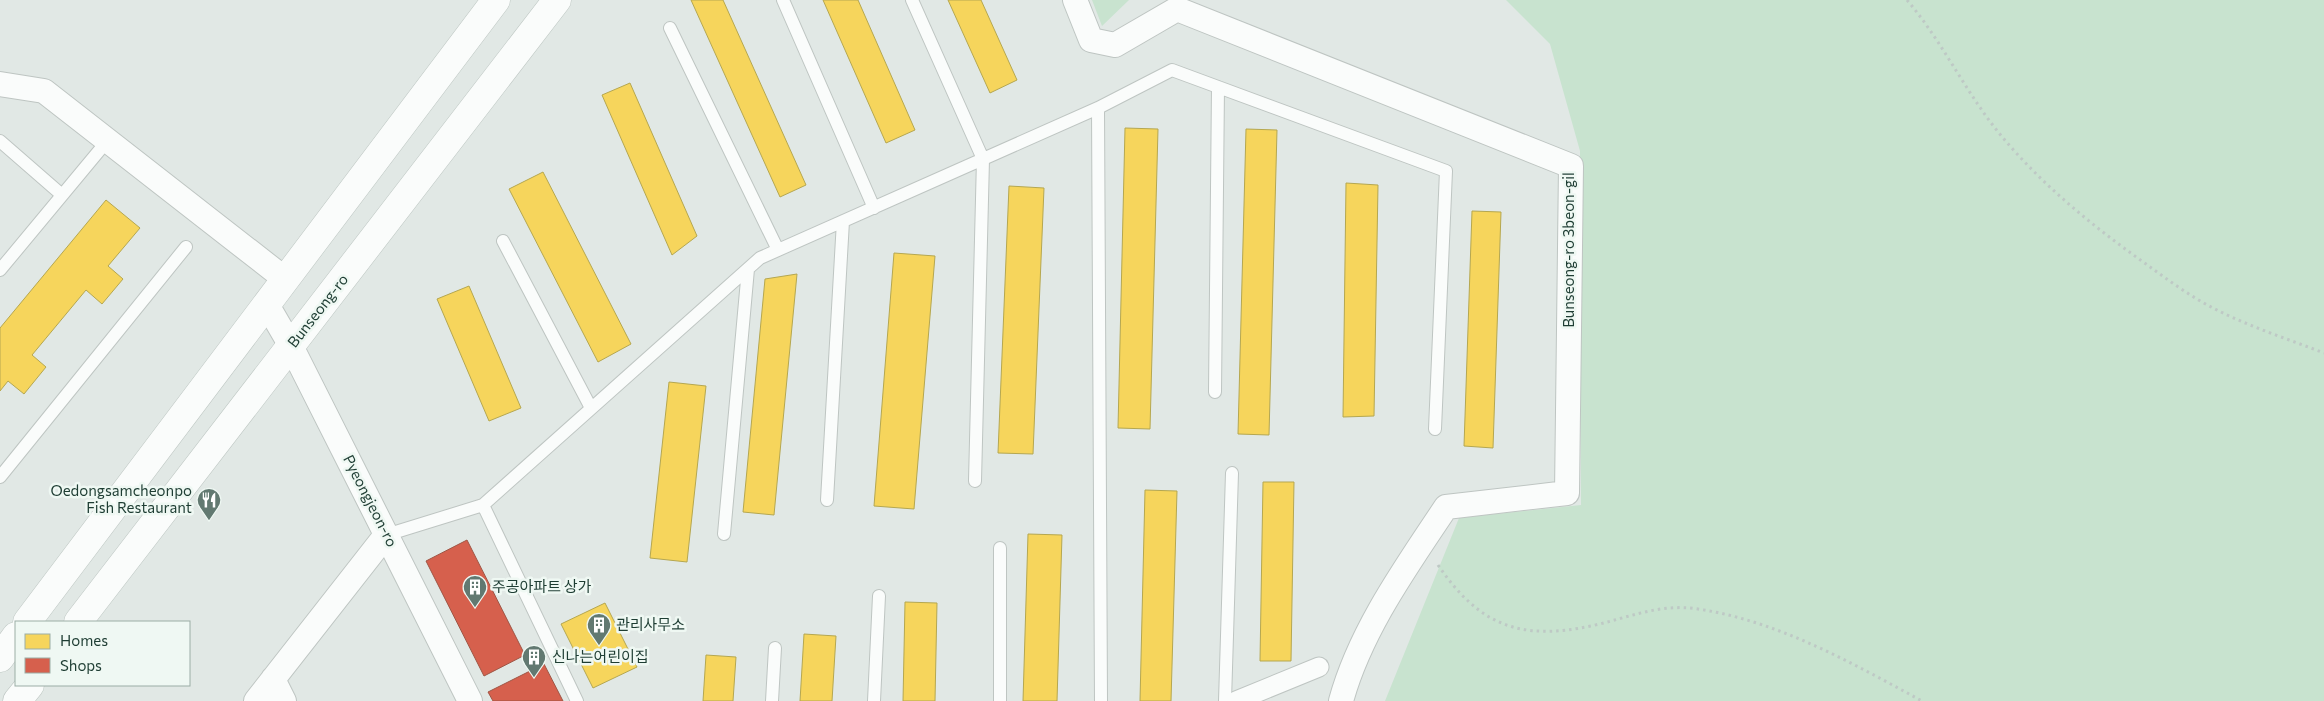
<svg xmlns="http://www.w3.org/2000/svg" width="2324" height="701" viewBox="0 0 2324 701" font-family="Commissioner,'Noto Sans KR',sans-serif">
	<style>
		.green { fill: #c8e3cf }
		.homes { fill: #f6d55c; stroke: #b5a750 }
		.shops { fill: #d6604d; stroke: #9f5645 }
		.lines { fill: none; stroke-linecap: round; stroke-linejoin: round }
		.service-casing { stroke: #bec5c2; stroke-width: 14 }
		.pedestrian-casing { stroke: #bec5c2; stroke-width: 21 }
		.minor-casing { stroke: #bec5c2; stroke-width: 26 }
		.secondary-casing { stroke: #bdc6c2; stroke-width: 29 }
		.path { stroke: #bec9c5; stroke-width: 3; stroke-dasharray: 2.5 4; stroke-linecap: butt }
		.service { stroke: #fafcfb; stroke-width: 12 }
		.pedestrian { stroke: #fafcfb; stroke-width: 19 }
		.minor { stroke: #fafcfb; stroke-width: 24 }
		.secondary { stroke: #fafcfb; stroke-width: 28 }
		.labels { text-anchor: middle; stroke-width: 5; stroke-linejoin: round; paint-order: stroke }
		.street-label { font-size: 15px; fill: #1e3d33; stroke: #eff8f3 }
		.poi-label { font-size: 15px; fill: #1e3d33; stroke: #eff8f3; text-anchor: start }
	</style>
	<rect width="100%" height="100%" fill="#e1e8e5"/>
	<!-- green -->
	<path class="green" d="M1092,0H1129L1102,26Z
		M1506,0H2324V701H1385L1459,518L1581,505L1580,151L1550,44Z"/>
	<!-- homes -->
	<path class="homes" d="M691,0H723L806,185L780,197Z
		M823,0H858L915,130L886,143Z
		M948,0H981L1017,80L990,93Z
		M630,83L697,236L672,255L602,95Z
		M1125,128L1158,129L1150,429L1118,428Z
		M1246,129L1277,130L1269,435L1238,434Z
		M543,172L631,344L598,362L509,189Z
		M1346,183L1378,185L1374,416L1343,417Z
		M1009,186L1044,188L1033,454L998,453Z
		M106,200L140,228L108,266L123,279L102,304L86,290L32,355L46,367L24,394L8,381L0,391V328Z
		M1472,211L1501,212L1493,448L1464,446Z
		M894,253L935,256L914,509L874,506Z
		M797,274L774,515L743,512L765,279Z
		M469,286L521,408L489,421L437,299Z
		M669,382L706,386L687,562L650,558Z
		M1263,482H1294L1291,661H1260Z
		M1145,490L1177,491L1171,701H1140Z
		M1028,534L1062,535L1057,701H1023Z
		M905,602L937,603L935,701H903Z
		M605,603L637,667L593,688L561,624Z
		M804,634L836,636L832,701H800Z
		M706,655L736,657L733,701H703Z"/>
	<!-- shops -->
	<path class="shops" d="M467,540L525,655L484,676L426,561Z
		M544,664L563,701H493L488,692Z"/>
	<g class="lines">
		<!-- service casing -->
		<g class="service-casing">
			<path id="service" d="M783,0L874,208
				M912,0L983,159L975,481
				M670,28L778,250
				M1098,108L1101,701
				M0,141L62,195
				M503,241L591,408
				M0,270L108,140
				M1215,392L1218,87
				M0,477L186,247
				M827,500L843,221
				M483,505L760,258L1098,108L1172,70L1446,171L1435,429
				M724,534L748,269
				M386,535L483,505L577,701
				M1000,548V701
				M772,701L775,648
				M874,701L879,596
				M1225,701L1232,473"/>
		</g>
		<!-- pedestrian casing -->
		<g class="pedestrian-casing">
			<path id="pedestrian" d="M1236,701L1319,667"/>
		</g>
		<!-- minor casing -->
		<g class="minor-casing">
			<path id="minor" d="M1075,0L1091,40L1115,45L1177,9L1571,166L1567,493L1446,507C1406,567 1360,631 1341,701
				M0,84L44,91L285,279
				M266,303L291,346L470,701
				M273,679L284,701
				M256,701L386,535"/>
		</g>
		<!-- secondary casing -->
		<g class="secondary-casing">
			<path id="secondary" d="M27,622L496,0
				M78,622L557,0
				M0,658L16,636
				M17,701L30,685"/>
		</g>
		<!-- path -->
		<path class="path" d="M1907,0C1941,40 1963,87 1995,128C2037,181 2091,225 2146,264C2168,280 2191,297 2215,309C2250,327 2288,339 2324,353
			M1438,565C1479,625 1519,641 1591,626C1628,618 1659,603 1698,609C1778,621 1852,663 1922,701"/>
		<!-- service -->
		<use href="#service" class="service"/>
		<!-- pedestrian -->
		<use href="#pedestrian" class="pedestrian"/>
		<!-- minor -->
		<use href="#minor" class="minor"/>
		<!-- secondary -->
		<use href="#secondary" class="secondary"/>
	</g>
	<!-- icons -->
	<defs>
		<g id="restaurant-pin" transform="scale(1.25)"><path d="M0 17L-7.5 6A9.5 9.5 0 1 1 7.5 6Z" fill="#627971" stroke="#eff8f3"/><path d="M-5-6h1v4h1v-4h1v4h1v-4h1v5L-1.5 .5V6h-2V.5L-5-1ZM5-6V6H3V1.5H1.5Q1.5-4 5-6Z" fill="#fff"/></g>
		<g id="building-pin" transform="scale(1.25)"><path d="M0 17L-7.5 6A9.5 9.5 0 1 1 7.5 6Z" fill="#627971" stroke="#eff8f3"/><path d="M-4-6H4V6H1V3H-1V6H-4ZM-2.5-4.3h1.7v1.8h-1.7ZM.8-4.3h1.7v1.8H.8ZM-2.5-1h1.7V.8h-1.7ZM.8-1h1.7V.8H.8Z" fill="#fff"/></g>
	</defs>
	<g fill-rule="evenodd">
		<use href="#restaurant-pin" x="209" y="500"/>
		<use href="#building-pin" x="475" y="587"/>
		<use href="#building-pin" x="599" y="625"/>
		<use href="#building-pin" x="534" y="657"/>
	</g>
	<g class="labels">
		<!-- street labels -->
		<g class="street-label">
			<text transform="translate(1569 250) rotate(-90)" y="5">Bunseong-ro 3beon-gil</text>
			<text transform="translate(318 311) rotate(-52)" y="5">Bunseong-ro</text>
			<text transform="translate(370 501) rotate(63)" y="5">Pyeongjeon-ro</text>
		</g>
		<!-- poi labels -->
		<g class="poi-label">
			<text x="192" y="496" text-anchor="end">Oedongsamcheonpo<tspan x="192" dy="17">Fish Restaurant</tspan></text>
			<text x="492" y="592">주공아파트 상가</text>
			<text x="616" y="630">관리사무소</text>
			<text x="552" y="662">신나는어린이집</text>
		</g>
	</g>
	<!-- legend -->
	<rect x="15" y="621" width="175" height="65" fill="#eff8f3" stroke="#9bada6"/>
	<rect x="25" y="634" width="25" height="15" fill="#f6d55c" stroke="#9bada6"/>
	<text x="60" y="646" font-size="15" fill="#1e3d33">Homes</text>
	<rect x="25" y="658" width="25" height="15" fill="#d6604d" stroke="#9bada6"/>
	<text x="60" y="671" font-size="15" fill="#1e3d33">Shops</text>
</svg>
